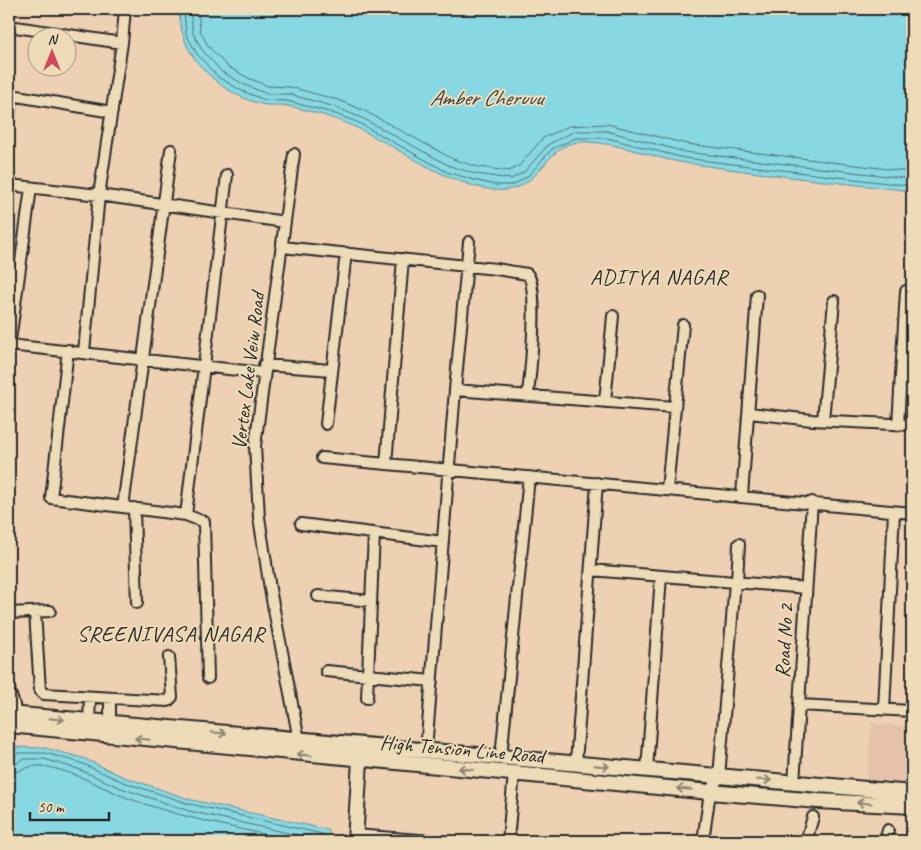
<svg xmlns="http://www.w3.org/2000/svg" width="921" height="850" viewBox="0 0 921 850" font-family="Caveat,sans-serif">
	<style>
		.built { fill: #e6c2aa }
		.water { fill: #87d8e2; stroke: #629399 }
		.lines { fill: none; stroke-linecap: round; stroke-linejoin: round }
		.shore { stroke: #507074; stroke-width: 1 }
		.street-casing { stroke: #2b2b2b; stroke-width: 14 }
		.secondary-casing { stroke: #2b2b2b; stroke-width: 18 }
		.street { stroke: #eedbb8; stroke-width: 10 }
		.secondary { stroke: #eedbb8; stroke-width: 14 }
		.oneway { stroke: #8c8372 }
		.labels { text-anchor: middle; stroke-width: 4; stroke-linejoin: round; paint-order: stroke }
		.street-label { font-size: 21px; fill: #2b2b2b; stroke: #eedbb8 }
		.water-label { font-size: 22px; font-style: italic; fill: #394546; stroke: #eedbb8 }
		.neighbourhood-label { font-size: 22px; letter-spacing: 1px; fill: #2b2b2b; stroke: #eedbb8 }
	</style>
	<rect width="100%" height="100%" fill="#eed0b3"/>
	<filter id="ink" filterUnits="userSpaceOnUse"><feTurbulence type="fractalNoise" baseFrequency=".02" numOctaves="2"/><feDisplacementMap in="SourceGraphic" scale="10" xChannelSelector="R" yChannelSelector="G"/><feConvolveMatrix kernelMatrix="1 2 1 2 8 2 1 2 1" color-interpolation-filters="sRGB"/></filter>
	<g filter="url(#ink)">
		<!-- built -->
		<path class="built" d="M872,723L912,727V785L866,781Z"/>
		<!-- water -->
		<path class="water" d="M179,9H912V191C837,183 761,174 686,163C650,158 617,141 580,142C542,144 542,195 494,190C434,182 388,136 332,118C318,113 302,109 288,106C281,104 274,106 267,105C250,103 227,91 215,80C191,60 180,39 179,9Z
			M12,747L45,748L83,758L124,777L192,800L329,830L328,841H9V769Z"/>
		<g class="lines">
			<!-- shore -->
			<path class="shore" d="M184,9L186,34L197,54L218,77L242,91L265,100L287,101L333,113L359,123L447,172L474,180L495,185H513L528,176L552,149L576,138H607L684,158L912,186
				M190,9L193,33L202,50L222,72L245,85L267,94H289L335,107L362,118L450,166L476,174L511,179L524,172L549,144L575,131H607L685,152L912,179
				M198,9L200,30L208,46L227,66L248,78L268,86L290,87L338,100L365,111L453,159L478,167L509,171L519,166L543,138L569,126L607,124L687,144L912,172
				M9,759L13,758L18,753H45L81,763L123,782L190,804L322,834L323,841
				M9,765L16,764L22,759H44L78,769L121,788L189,811L315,839L317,841
				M9,773C22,772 26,765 41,766C76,770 109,793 142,803C191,820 243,829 294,841"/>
			<!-- street casing -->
			<g class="street-casing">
				<path id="street" d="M9,26L122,43
					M9,119L11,95L112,112
					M294,154L255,446L259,517L270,589L299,740
					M9,185L99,195L285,222
					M282,247L496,269L527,274C540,284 530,376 528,395
					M9,345L264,373
					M9,348L31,188
					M68,350L51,498L186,515L204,522L208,678
					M84,352L99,195L122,43L125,9
					M264,365L332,370
					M455,390L674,407
					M605,402L613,316
					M749,413L812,420L912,425
					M823,420L834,301
					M326,424L346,253
					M898,425L906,291H912
					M322,458L912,513
					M386,464L403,259
					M667,490L683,325
					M742,496L757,295
					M123,507L171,150
					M134,508L137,603
					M186,515L227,175
					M301,524L443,542
					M591,570L806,588
					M737,582L739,544
					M318,596L371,601
					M35,612L40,690L44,694L168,701L172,697L169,657
					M9,613L50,611
					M326,671L432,681
					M9,690L14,705L15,721
					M367,698L374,533
					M110,699V724
					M799,705L912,711
					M884,709L894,512
					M89,722L90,698
					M426,750L455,390L469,242
					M501,757L529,477
					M576,763L597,483
					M647,770L661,576
					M794,783L812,502
					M355,835L432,841
					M508,841L514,773
					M703,841L710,792L719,777L735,582
					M806,841L813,817
					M885,841L888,830"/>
			</g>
			<!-- secondary casing -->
			<g class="secondary-casing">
				<path id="secondary" d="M9,714L912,793
					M9,725L710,792L818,801L912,806
					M355,841L360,760"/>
			</g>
			<!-- street -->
			<use href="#street" class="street"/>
			<!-- secondary -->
			<use href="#secondary" class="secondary"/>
		</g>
		<!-- one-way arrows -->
		<defs><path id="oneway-shaft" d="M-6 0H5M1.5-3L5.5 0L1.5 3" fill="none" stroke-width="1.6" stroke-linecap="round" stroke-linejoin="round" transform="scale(1.25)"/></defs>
		<g class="oneway">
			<use href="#oneway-shaft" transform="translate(57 719) rotate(6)"/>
			<use href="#oneway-shaft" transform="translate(219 733) rotate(5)"/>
			<use href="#oneway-shaft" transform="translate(142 739) rotate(-174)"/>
			<use href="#oneway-shaft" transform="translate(304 755) rotate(-174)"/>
			<use href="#oneway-shaft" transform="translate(602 766) rotate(6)"/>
			<use href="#oneway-shaft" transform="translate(466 769) rotate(-175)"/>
			<use href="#oneway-shaft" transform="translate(764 780) rotate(4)"/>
			<use href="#oneway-shaft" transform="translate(684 789) rotate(-175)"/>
			<use href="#oneway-shaft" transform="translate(864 803) rotate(-177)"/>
		</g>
	</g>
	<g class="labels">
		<!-- street labels -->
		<g class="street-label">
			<text transform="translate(248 371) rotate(-83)" y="7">Vertex Lake Veiw Road</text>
			<text transform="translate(784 641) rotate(-87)" y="7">Road No 2</text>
			<text transform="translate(462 749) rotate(5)" y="7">High Tension Line Road</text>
		</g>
		<!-- water labels -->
		<g class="water-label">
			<text x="486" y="105">Amber Cheruvu</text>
		</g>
		<!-- neighbourhood labels -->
		<g class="neighbourhood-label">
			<text x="659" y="284">ADITYA NAGAR</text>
			<text x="171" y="641">SREENIVASA NAGAR</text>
		</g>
	</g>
	<!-- margin -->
	<rect width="921" height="850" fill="none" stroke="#eedbb8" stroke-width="30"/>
	<rect x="15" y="15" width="891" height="820" fill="none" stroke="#2b2b2b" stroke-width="2" filter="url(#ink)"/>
	<!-- north arrow -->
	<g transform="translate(52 52)"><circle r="24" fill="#eedbb8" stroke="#a09580"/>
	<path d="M0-4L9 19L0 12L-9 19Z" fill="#d1495b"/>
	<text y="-8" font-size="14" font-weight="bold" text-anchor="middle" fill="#2b2b2b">N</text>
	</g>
	<!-- scale -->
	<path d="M30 812v8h79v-8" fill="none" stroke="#2b2b2b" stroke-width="2.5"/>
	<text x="38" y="812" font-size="15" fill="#2b2b2b" stroke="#eedbb8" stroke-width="4" paint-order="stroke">50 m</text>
</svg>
